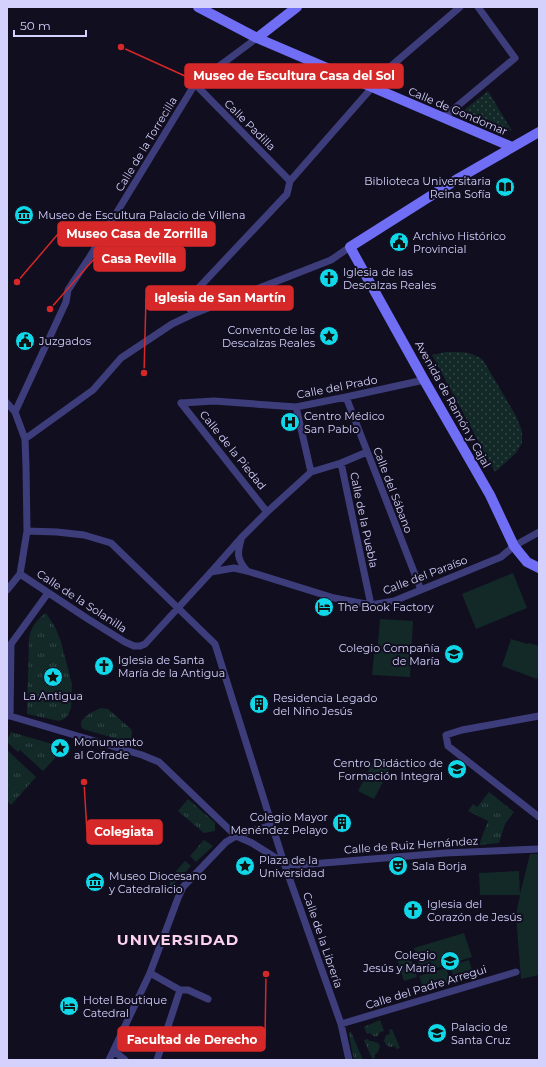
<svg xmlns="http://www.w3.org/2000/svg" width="546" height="1067" viewBox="0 0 546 1067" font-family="Montserrat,sans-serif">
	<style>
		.grass { fill: url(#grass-tufts) }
		.garden { fill: url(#garden-dots) }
		.pitch { fill: #122928 }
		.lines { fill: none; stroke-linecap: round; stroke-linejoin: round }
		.street { stroke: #3e3d7c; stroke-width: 7 }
		.secondary { stroke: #6f6ef5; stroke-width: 10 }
		.labels { text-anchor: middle; stroke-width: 4; stroke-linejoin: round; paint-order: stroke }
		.street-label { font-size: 11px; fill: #d4d1fc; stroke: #110e20 }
		.poi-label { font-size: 11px; fill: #d4d1fc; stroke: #110e20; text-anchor: start }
		.district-label { font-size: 15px; font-weight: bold; letter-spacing: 1px; fill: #fcd2ee; stroke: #110e20 }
		.leader { fill: none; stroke: #d62828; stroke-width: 1.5 }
		.callout-dot { fill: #d62828; stroke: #110e20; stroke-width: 1.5 }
		.callout { fill: #d62828; stroke: #d62828; stroke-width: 1.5 }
		.callout-label { font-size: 12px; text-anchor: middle; font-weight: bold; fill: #fff }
	</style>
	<defs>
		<pattern id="grass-tufts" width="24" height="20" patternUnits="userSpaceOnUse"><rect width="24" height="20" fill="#122928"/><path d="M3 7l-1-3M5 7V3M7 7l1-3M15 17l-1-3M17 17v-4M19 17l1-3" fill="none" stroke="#344748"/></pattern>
		<pattern id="garden-dots" width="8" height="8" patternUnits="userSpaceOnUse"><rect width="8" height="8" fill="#122928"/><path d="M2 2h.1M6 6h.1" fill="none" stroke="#344748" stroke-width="1.8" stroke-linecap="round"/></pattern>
	</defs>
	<rect width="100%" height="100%" fill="#110e20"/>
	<!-- grass -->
	<path class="grass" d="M46,613L56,629L61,642L72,684L71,708L68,715L64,719L59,721L27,714L29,638C31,627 37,619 46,613Z
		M101,708L108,709L131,729L132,732L131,743L83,729C75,720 93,711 101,708Z
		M11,732L52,744L58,755L43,771L20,750L18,752L7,742V740Z
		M7,750L36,777L11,805L7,801Z
		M489,792L514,812L505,824L499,843L479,845L488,821L468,811L473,804L477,807Z
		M188,799L213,821L215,823V831L204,833L178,811Z
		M204,840L213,846L196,862L190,856Z
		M185,861L191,866L170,888V878Z
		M380,1020L384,1031L380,1032L378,1036C374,1037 372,1036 370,1033L367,1034L364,1027Z
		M392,1029L400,1048L396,1049L395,1046C390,1048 387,1047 384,1041L386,1035L390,1034L389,1030Z
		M349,1032H351L363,1060H354L350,1041Z
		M368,1039L369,1041H372L378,1043L380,1046L378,1052L374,1055L375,1058L372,1059L364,1040Z"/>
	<!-- garden -->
	<path class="garden" d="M488,91L512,131L463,111Z
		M446,352C461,352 471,351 483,360L516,416L522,431V443L516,453L495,472L432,355Z"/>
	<!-- pitch -->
	<path class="pitch" d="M513,573L527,608L476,629L462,594Z
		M380,619L413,621L410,677L372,675L374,654H377Z
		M511,639L528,644L529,643L539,646V673L537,679L502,666Z
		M376,756L392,765L374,799L358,791Z
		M530,854H539V975L521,979L516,915L520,895H480L479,873L519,871L520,894Z
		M464,933L472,957L421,973L414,948Z
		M409,952L417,977L404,981L396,956Z
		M469,960L472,970L453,976L450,966Z
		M446,968L451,982L424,990L419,976Z"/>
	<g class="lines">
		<!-- street -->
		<path class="street" d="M195,84L290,181
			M443,118L515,58L478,7
			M193,314C189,308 185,304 190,297L287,194L290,181L390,67L460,7
			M346,397L421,590
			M7,403L15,412L25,439L26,466L27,531L20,574L7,590
			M181,403L214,401L296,407L346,397L424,380
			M181,403L267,512
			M296,407L311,472
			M15,412L66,302L68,290L89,258L195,84L257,38
			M25,439L93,390L121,358L172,324L193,314L331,260L350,247
			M341,463L371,605
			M27,531L57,532L84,535L111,543L215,644L284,863L341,1024L349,1060
			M241,540C237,554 237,559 247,571
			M211,572L234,568L247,571L334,598L371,605L394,601L501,557L514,546L539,532
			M20,574L88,619L125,642L134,646H140L145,644L211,572L241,538L267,512L311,472L341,463L367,452
			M7,716H10L142,755L159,762L236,836L252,843L284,863L299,865L445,853L539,849
			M10,716L11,644L48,593
			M539,716L462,730L446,735L448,746L539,817
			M150,973L180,990H188L208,999
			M341,1024L516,972
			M114,1051L125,1060
			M109,1060L150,973L178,898L183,887L226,842L236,836L272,825
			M157,1060L180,990"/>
		<!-- secondary -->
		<path class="secondary" d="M198,7L257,38L512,147
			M257,38L297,7
			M539,132L459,178L350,247L424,380L490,495L514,546L527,562L539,568"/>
	</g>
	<!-- icons -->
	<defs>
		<g id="library-disc" transform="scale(1)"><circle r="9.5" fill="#10d8e8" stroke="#110e20"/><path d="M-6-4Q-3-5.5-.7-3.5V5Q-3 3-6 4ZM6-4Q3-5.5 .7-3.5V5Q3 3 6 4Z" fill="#111"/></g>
		<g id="museum-disc" transform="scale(1)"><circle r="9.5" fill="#10d8e8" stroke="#110e20"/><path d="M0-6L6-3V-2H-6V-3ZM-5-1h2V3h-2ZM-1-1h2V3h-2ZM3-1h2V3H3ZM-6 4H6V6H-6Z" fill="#111"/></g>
		<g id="civic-disc" transform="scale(1)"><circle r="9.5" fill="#10d8e8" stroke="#110e20"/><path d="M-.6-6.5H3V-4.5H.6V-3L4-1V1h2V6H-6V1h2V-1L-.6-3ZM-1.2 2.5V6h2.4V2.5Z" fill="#111"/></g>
		<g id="church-disc" transform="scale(1)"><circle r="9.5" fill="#10d8e8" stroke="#110e20"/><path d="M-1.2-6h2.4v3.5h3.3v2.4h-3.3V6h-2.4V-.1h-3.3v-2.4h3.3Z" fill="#111"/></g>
		<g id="sight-disc" transform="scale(1)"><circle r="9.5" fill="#10d8e8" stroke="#110e20"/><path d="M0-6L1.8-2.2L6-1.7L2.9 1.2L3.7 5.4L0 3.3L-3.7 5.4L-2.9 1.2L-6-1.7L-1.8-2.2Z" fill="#111"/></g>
		<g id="hospital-disc" transform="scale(1)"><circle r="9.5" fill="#10d8e8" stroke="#110e20"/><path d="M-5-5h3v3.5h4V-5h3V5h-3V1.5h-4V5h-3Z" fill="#111"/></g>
		<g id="hotel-disc" transform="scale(1)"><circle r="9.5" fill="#10d8e8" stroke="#110e20"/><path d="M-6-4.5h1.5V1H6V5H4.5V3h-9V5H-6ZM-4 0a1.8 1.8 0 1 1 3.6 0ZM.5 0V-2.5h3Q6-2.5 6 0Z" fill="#111"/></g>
		<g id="school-disc" transform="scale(1)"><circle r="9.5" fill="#10d8e8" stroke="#110e20"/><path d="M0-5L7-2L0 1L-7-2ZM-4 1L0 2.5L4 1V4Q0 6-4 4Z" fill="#111"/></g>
		<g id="building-disc" transform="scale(1)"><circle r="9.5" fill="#10d8e8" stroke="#110e20"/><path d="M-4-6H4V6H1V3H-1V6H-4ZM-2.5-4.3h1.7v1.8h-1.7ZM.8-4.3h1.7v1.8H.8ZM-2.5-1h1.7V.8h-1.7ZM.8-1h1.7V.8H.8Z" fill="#111"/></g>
		<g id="university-disc" transform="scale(1)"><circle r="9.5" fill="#10d8e8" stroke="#110e20"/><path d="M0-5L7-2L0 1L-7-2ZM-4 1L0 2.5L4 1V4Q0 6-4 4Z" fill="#111"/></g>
		<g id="theatre-disc" transform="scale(1)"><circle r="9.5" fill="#10d8e8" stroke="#110e20"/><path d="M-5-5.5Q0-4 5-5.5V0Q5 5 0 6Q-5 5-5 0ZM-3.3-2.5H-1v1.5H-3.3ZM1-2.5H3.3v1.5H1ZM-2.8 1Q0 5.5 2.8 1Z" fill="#111"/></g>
	</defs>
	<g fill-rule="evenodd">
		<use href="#library-disc" x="505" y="187"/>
		<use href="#museum-disc" x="24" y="215"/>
		<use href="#civic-disc" x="399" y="242"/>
		<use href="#church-disc" x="329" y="278"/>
		<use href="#sight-disc" x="329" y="336"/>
		<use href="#civic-disc" x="25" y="341"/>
		<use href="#hospital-disc" x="290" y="422"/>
		<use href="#hotel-disc" x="324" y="607"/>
		<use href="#school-disc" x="454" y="654"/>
		<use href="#church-disc" x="104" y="666"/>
		<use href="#sight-disc" x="53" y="677"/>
		<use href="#building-disc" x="259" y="704"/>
		<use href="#sight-disc" x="60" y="748"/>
		<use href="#university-disc" x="457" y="769"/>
		<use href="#building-disc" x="342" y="823"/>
		<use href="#sight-disc" x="245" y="866"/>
		<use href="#theatre-disc" x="398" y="866"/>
		<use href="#museum-disc" x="95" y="882"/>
		<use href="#church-disc" x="413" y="910"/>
		<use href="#school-disc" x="450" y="961"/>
		<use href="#hotel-disc" x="69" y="1006"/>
		<use href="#university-disc" x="437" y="1033"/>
	</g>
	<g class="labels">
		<!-- street labels -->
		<g class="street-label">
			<text transform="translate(458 111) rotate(23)" y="4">Calle de Gondomar</text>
			<text transform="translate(250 125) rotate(45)" y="4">Calle Padilla</text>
			<text transform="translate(146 144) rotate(-59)" y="4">Calle de la Torrecilla</text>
			<text transform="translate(337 387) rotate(-11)" y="4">Calle del Prado</text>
			<text transform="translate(453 404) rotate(61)" y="4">Avenida de Ramón y Cajal</text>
			<text transform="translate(233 450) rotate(51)" y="4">Calle de la Piedad</text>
			<text transform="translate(393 490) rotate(69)" y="4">Calle del Sábano</text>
			<text transform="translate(364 520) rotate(78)" y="4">Calle de la Puebla</text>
			<text transform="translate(425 575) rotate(-21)" y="4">Calle del Paraíso</text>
			<text transform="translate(82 601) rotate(33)" y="4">Calle de la Solanilla</text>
			<text transform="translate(411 845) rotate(-4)" y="4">Calle de Ruiz Hernández</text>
			<text transform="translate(323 940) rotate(71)" y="4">Calle de la Librería</text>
			<text transform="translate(426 987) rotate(-17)" y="4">Calle del Padre Arregui</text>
		</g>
		<!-- poi labels -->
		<g class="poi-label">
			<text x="491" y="185" text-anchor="end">Biblioteca Universitaria<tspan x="491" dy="13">Reina Sofía</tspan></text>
			<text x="38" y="219">Museo de Escultura Palacio de Villena</text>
			<text x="413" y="240">Archivo Histórico<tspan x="413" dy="13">Provincial</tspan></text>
			<text x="343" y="276">Iglesia de las<tspan x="343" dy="13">Descalzas Reales</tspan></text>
			<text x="315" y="334" text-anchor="end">Convento de las<tspan x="315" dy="13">Descalzas Reales</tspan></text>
			<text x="39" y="345">Juzgados</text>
			<text x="304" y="420">Centro Médico<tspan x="304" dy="13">San Pablo</tspan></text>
			<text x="338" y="611">The Book Factory</text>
			<text x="440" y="652" text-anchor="end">Colegio Compañía<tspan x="440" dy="13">de María</tspan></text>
			<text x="118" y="664">Iglesia de Santa<tspan x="118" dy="13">María de la Antigua</tspan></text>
			<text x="53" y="700" text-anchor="middle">La Antigua</text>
			<text x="273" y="702">Residencia Legado<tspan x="273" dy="13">del Niño Jesús</tspan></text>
			<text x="74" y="746">Monumento<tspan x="74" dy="13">al Cofrade</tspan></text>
			<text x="443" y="767" text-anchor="end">Centro Didáctico de<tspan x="443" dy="13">Formación Integral</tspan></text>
			<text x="328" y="821" text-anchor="end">Colegio Mayor<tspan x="328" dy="13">Menéndez Pelayo</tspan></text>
			<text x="259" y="864">Plaza de la<tspan x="259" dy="13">Universidad</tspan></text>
			<text x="412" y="870">Sala Borja</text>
			<text x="109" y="880">Museo Diocesano<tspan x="109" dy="13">y Catedralicio</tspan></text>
			<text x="427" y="908">Iglesia del<tspan x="427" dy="13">Corazón de Jesús</tspan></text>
			<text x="436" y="959" text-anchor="end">Colegio<tspan x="436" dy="13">Jesús y María</tspan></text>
			<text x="83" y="1004">Hotel Boutique<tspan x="83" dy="13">Catedral</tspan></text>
			<text x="451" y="1031">Palacio de<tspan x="451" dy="13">Santa Cruz</tspan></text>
		</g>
		<!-- district labels -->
		<g class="district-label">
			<text x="178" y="945">UNIVERSIDAD</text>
		</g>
	</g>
	<!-- callouts -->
	<path class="leader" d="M121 47L185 76M17 282L58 234M50 309L94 259M144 373L146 298M84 782L87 832M266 974L265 1039"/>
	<g class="callout-dot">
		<circle cx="121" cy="47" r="4"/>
		<circle cx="17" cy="282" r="4"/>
		<circle cx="50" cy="309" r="4"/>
		<circle cx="144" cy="373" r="4"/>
		<circle cx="84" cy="782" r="4"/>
		<circle cx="266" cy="974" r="4"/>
	</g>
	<g class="callout">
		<rect x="185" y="64" width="218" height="24" rx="4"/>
		<rect x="58" y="222" width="157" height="24" rx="4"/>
		<rect x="94" y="247" width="91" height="24" rx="4"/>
		<rect x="146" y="286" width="147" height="24" rx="4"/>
		<rect x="87" y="820" width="75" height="24" rx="4"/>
		<rect x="118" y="1027" width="147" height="24" rx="4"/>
	</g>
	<g class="callout-label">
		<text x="294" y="80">Museo de Escultura Casa del Sol</text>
		<text x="137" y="238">Museo Casa de Zorrilla</text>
		<text x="139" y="263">Casa Revilla</text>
		<text x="220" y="302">Iglesia de San Martín</text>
		<text x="124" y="836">Colegiata</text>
		<text x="192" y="1044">Facultad de Derecho</text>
	</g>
	<!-- border -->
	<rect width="546" height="1067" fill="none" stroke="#d4d1fc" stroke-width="16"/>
	<!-- scale -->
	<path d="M14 30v6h72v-6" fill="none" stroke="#d4d1fc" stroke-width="2"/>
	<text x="20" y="30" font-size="12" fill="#d4d1fc" stroke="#110e20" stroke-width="3" paint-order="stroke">50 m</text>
</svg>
